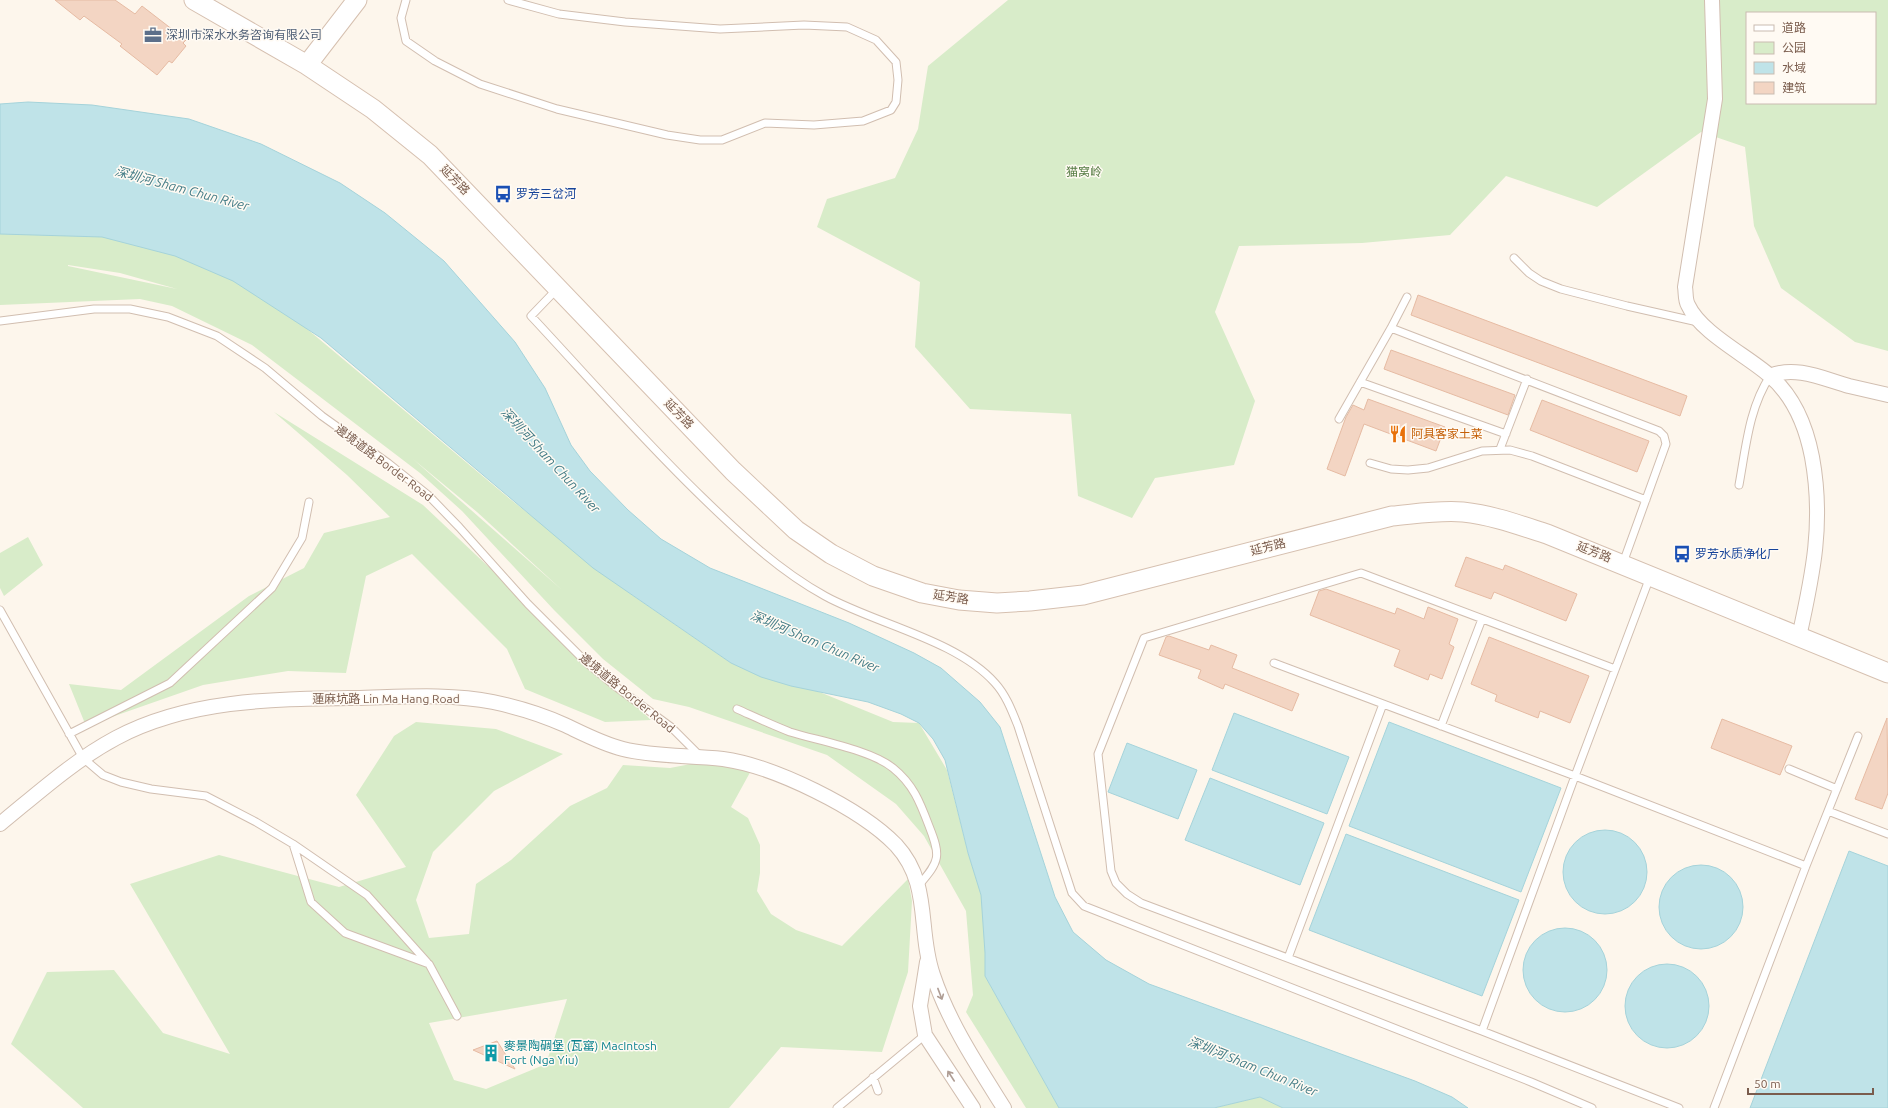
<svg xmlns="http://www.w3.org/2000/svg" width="1888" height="1108" viewBox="0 0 1888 1108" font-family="Ubuntu,'Noto Sans SC',sans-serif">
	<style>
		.green { fill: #d8ecc9; fill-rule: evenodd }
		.water { fill: #bfe3e8; stroke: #a5d3da }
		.building { fill: #f3d5c3; stroke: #e6bba3 }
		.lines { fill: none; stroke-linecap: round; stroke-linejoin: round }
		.lane-casing { stroke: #d1beb0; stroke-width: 9 }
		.street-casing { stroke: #d1beb0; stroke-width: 16 }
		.secondary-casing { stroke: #d6c0b0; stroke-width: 21 }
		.lane { stroke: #fff; stroke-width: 7 }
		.street { stroke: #fff; stroke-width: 14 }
		.secondary { stroke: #fff; stroke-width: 19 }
		.oneway { stroke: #af9d94 }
		.labels { text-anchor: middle; stroke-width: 3; stroke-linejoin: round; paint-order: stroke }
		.service-label { font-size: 12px; fill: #4e5e75; stroke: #fffaf3; text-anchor: start }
		.park-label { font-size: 12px; fill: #537a41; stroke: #fffaf3 }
		.street-label { font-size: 12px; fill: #7a5c4d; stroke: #fffaf3 }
		.transit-label { font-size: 12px; fill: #164399; stroke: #fffaf3; text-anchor: start }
		.food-label { font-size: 12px; fill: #c56008; stroke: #fffaf3; text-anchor: start }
		.culture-label { font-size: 12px; fill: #0d838f; stroke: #fffaf3; text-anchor: start }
		.water-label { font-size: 13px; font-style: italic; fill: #437c86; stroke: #fffaf3 }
	</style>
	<rect width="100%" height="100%" fill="#fdf6ec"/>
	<!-- green -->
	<path class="green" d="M1008,0H1888V351L1855,342L1781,288L1754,226L1745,147L1701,132L1597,207L1506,176L1450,235L1362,243L1239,246L1215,312L1255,401L1234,465L1155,478L1132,518L1078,496L1071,414L970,409L915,347L920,282L817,227L827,199L895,178L918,129L928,66ZM1747,13H1875V103H1747Z
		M0,226L108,229L251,282L510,499L632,595L731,663L817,691L893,722L919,723L947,770L968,853L986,909L985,976L1059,1108H1026L966,1012L973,995L966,911L924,836L896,804L827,755L689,707L653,699L603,659L554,610L462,511L420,473L252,345L172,306L140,299L0,305ZM68,265L120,273L177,289L68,266ZM413,459L477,512L562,590Z
		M274,412L423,505L651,720L605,722L525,689L507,649L412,554L366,576L346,673L288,671L203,685L86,726L69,684L121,690L249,596L304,568L324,533L390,517L347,475Z
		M28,537L43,565L4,596L0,588V553Z
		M416,722L496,729L563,754L494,791L433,852L416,900L429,938L469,934L476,884L511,860L570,806L607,788L623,765L670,768L696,763L753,767L731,807L748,818L760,845V873L757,891L771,914L796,930L842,946L908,879L912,901L908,972L882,1052L781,1047L729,1108H83L11,1044L47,972L114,970L163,1033L230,1054L130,884L219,855L339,887L406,867L356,795L394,736ZM567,999L546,1064L486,1089L454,1080L429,1023Z
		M1260,1097L1283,1108H1214Z"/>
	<!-- water -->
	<path class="water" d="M28,102L92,105L189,119L261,144L340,183L385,213L444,261L515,342L545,388L571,445L590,471L628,510L661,539L710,568L849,623L914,653L941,668L980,702L1000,727L1055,897L1073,932L1106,960L1149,984L1415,1081L1452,1097L1468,1108H1283L1260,1097L1214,1108H1059L985,976V953L981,895L968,853L945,760L933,739L919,723L901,714L868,702L791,686L761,677L731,663L593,568L321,338L233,281L175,256L102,237L0,234V104Z
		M1234,713L1349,757L1327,814L1212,770Z
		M1389,722L1561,788L1521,892L1349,826Z
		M1127,743L1197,770L1178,819L1108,792Z
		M1210,778L1324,823L1300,885L1185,840Z
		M1563 872a42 42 0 1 1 84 0a42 42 0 1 1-84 0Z
		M1346,834L1519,900L1482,996L1309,930Z
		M1849,851L1888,866V1108H1750Z
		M1659 907a42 42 0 1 1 84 0a42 42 0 1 1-84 0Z
		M1523 970a42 42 0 1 1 84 0a42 42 0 1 1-84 0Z
		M1625 1006a42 42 0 1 1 84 0a42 42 0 1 1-84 0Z"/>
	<!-- building -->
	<path class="building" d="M55,0H115L135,14L142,6L186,40L183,43L186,46L172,63L169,61L157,75L120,46L122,44L84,16L80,20Z
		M1418,295L1687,396L1680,416L1411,315Z
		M1391,350L1515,395L1508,415L1384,369Z
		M1368,399L1445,427L1436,451L1364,424L1345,476L1327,469L1346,417L1353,405L1364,410Z
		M1542,400L1649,441L1637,472L1530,430Z
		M1466,557L1503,570L1505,565L1577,594L1566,621L1494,592L1491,599L1455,586Z
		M1326,589L1395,614L1397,608L1424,619L1428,607L1458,619L1449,644L1454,647L1442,679L1430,674L1428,680L1394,666L1400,650L1310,615L1319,591Z
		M1169,636L1209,650L1211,645L1237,655L1232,668L1299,694L1292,711L1225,684L1223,689L1198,678L1201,670L1159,655L1166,637Z
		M1489,637L1589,676L1570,723L1540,711L1538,718L1495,701L1497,695L1471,684Z
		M1887,718L1888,793L1882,809L1855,799Z
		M1722,719L1792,746L1780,775L1711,748Z
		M497,1041L515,1069L473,1050Z"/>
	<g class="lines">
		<!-- lane casing -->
		<g class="lane-casing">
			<path id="lane" d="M406,0L401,18L406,41L435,61L480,84L557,109L667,135L700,140H722L765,123L814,125L863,121L891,110L896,102L898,80L896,62L876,40L847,27L804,25L720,29L625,22L559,14L508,0
				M1514,258L1529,273L1541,281L1561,289L1627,306L1698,322
				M557,289L531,316C587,376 642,439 701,496C739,533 778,570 825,596C876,624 957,640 995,683C1006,695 1012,711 1018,726L1072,893L1084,906L1531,1082L1592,1108
				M0,321L94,309H130L168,317L217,336L265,368L322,416L388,463L428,495L459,527L528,604L587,663L615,686L671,727L699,755
				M1391,328L1659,431L1664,436L1666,444L1623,563
				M1360,382L1506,434
				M1339,419L1391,328L1407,297
				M1500,449L1527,379
				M1370,463L1391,469L1408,470L1428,468L1482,451L1510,450L1532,456L1646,500
				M1739,485C1746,447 1749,408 1770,376
				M0,610L83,758L103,775L121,782L151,789L206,796L256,822L293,844L311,902L345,933L429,964L457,1016
				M1274,663L1575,776L1806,866
				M1615,669L1361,573L1144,638L1098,754L1111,871L1116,883L1127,894L1141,903L1482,1031L1679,1108
				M737,709C755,717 772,725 790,732C819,741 871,750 893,768C913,784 920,802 929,826C941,856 940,861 919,885
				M1441,726L1482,619
				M69,734L170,683L272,588L302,538L309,502
				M1789,769L1837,789
				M1828,811L1888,834
				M293,844L367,895L427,962
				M1288,958L1383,704
				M1482,1031L1575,776L1650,577
				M873,1077L878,1091
				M837,1108L925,1035
				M1714,1108L1806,866L1858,736"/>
		</g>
		<!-- street casing -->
		<g class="street-casing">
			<path id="street" d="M1712,0L1715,99L1685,287C1686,292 1685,300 1688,305C1700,332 1746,355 1769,375C1794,396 1806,426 1812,457C1824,522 1813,574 1799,637
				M1770,376C1795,365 1824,379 1849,386C1862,389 1875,392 1888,395
				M0,824C37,794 73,761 116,738C189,699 275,699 355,698C401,697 449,693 493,702C517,707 543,715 565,725C584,734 603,744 623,749C655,757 690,755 723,759C774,766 860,808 896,845C932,884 917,930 933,975C949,1023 977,1065 1004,1108
				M927,962L920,1006L925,1035L973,1108"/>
		</g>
		<!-- secondary casing -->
		<g class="secondary-casing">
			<path id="secondary" d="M194,0L307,65L373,109L430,155L733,471L796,530L831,554L873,576L922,593L959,600L997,603L1030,601L1083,595L1392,516C1415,514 1439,510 1463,512C1492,515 1519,525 1547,534L1888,673
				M307,65L357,0"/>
		</g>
		<!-- lane -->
		<use href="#lane" class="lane"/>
		<!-- street -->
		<use href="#street" class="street"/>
		<!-- secondary -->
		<use href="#secondary" class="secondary"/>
	</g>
	<!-- one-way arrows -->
	<defs><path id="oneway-shaft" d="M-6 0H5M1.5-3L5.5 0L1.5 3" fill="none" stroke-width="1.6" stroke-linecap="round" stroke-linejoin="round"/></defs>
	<g class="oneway">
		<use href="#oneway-shaft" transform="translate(940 994) rotate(69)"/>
		<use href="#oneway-shaft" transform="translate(951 1076) rotate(-123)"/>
	</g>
	<!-- icons -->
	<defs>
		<g id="office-bare" transform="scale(1.38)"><path d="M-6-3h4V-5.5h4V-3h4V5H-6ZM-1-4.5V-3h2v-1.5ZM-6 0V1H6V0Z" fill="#5c6f8a" stroke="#fffaf3" stroke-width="2.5" paint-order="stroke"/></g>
		<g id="bus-bare" transform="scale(1.38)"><path d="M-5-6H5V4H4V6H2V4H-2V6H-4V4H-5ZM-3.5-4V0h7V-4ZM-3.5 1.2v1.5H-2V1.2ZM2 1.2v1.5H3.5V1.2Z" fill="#1a4fb4" stroke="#fffaf3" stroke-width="2.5" paint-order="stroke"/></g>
		<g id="restaurant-bare" transform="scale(1.38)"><path d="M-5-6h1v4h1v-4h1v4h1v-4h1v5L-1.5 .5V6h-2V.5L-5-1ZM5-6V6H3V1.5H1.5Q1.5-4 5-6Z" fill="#e8710a" stroke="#fffaf3" stroke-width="2.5" paint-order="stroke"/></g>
		<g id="building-bare" transform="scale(1.38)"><path d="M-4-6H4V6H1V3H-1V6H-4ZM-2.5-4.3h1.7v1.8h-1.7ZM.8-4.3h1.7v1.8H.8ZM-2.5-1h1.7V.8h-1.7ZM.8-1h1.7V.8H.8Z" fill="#0f9aa8" stroke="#fffaf3" stroke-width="2.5" paint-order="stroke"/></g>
	</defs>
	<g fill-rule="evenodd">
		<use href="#office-bare" x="153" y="35"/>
		<use href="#bus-bare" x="503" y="194"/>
		<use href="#restaurant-bare" x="1398" y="434"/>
		<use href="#bus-bare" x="1682" y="554"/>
		<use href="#building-bare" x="491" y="1053"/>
	</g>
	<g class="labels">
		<!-- service labels -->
		<g class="service-label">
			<text x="166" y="39">深圳市深水水务咨询有限公司</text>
		</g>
		<!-- park labels -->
		<g class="park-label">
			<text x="1084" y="176">猫窝岭</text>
		</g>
		<!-- street labels -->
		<g class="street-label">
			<text transform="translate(455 180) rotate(46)" y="4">延芳路</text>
			<text transform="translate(679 414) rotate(46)" y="4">延芳路</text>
			<text transform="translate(384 463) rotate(37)" y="4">邊境道路 Border Road</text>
			<text transform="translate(1268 547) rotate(-14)" y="4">延芳路</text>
			<text transform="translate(1594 552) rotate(21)" y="4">延芳路</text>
			<text transform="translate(951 597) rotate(9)" y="4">延芳路</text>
			<text transform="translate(627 693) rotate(39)" y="4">邊境道路 Border Road</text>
			<text x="386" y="703">蓮麻坑路 Lin Ma Hang Road</text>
		</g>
		<!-- transit labels -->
		<g class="transit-label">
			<text x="516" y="198">罗芳三岔河</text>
			<text x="1695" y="558">罗芳水质净化厂</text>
		</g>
		<!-- food labels -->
		<g class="food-label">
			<text x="1411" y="438">阿具客家土菜</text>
		</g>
		<!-- culture labels -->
		<g class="culture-label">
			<text x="504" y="1050">麥景陶碉堡 (瓦窰) MacIntosh<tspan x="504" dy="14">Fort (Nga Yiu)</tspan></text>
		</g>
		<!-- water labels -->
		<g class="water-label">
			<text transform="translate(182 188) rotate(15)" y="5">深圳河 Sham Chun River</text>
			<text transform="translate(551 460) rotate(47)" y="5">深圳河 Sham Chun River</text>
			<text transform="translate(815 641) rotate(23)" y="5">深圳河 Sham Chun River</text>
			<text transform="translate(1253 1066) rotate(22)" y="5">深圳河 Sham Chun River</text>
		</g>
	</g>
	<!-- legend -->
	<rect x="1746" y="12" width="130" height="92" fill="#fffaf3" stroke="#cabbb1"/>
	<rect x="1754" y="25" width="20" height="6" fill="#ffffff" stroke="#cabbb1"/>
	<text x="1782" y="32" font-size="12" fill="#7a5c4d">道路</text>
	<rect x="1754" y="42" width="20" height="12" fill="#d8ecc9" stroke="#cabbb1"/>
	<text x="1782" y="52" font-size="12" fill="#7a5c4d">公园</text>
	<rect x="1754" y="62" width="20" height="12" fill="#bfe3e8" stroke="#cabbb1"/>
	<text x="1782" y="72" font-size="12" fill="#7a5c4d">水域</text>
	<rect x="1754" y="82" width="20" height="12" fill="#f3d5c3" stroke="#cabbb1"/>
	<text x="1782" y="92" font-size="12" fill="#7a5c4d">建筑</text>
	<!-- scale -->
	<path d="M1748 1088v6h125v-6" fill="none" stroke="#7a5c4d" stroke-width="2"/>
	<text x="1754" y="1088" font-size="12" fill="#7a5c4d" stroke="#fffaf3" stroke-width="3" paint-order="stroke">50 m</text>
</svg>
